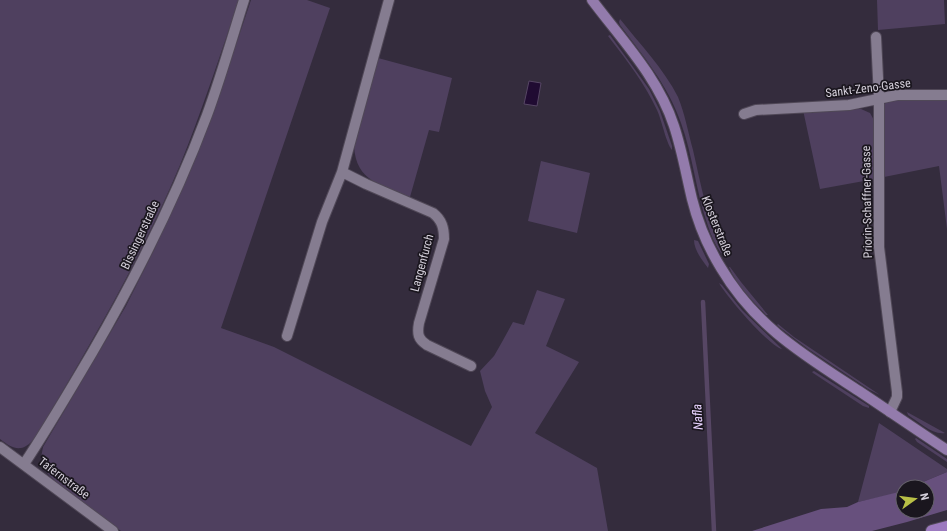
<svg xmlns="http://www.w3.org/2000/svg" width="947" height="531" viewBox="0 0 947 531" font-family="'Roboto Condensed',sans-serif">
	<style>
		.green { fill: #4f405f }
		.forest { fill: #67507d }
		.water { fill: #200b32; stroke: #564664 }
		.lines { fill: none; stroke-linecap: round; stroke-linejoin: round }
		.stream { stroke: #564664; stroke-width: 4.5 }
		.minor-casing { stroke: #504857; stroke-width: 12 }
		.major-casing { stroke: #504857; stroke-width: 12 }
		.highway-casing { stroke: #504857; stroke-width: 14 }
		.minor { stroke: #857c90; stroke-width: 10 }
		.major { stroke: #937bac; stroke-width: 10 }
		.highway { stroke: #9c7abf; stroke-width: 12 }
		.labels { text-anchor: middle; stroke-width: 3.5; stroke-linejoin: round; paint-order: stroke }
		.street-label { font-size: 12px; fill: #d4cfda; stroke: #1a161e }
		.water-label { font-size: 13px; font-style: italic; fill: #e7d2fe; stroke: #1a161e }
	</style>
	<rect width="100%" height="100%" fill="#342c3d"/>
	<!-- green -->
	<path class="green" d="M0,0H239C220,55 202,111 180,165C140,261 87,350 35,438C22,453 14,450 0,439Z
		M251,0H307L330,8L221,328L274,347L471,446L492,407L485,391L480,371L494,356L502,342L513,322L524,325L537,290L565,299L546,346L579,362L535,433L597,468L608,531H121C106,520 47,479 42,466C40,460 42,453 43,447L126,306L154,250L191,169L213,113Z
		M877,0H944L945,24L878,30Z
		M620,19C639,43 664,69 678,97C685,114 688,132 693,150C701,185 707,218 722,252L721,253C715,245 711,235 708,226C696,192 693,156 681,123C668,85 643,56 620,25L619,22Z
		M610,35L649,89L660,111L672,146V150C666,143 662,121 657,110C645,84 628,62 611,40L608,36Z
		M378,58L452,78L439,132L429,130L410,197C381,184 356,182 354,146Z
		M891,100H947V229L939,166L884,177L883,175L884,104Z
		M861,109L870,113L875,122V179L820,189L803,110Z
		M541,161L590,173L577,233L528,221Z
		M694,240L698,241L709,264L708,268C702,260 694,250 694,240Z
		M729,267H730L741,282L768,315H766C753,301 736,285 729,267Z
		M719,283L722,285L742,310L782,349C769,346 726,296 719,283Z
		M778,324L794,337L880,395L868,389L808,349L779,327L777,325Z
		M814,371L869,406V408L863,406L813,373L812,372Z
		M907,412L945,433C932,435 919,422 908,415Z
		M879,423L947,469V472L911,487H903V491L899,493L858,502Z
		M916,438L947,459V462L917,442L915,439Z"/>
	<!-- forest -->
	<path class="forest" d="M947,472V510L907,522L872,531H752L821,509L847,507L858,502L903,491V511H927V487H911Z"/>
	<!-- water -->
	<path class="water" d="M529,81L541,83L537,106L524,104Z"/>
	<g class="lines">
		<!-- stream -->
		<path class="stream" d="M703,302L714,531"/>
		<!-- minor casing -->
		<g class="minor-casing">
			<path id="minor" d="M876,37L879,98V247L897,392V397L890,412
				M744,114L756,110L849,105L897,95H947
				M342,172L366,184L433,213C442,220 444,228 444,239L419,323C417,334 418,339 427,345L471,366
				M287,336L322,222L342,172L389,0
				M0,447L113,531
				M24,464C48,428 70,390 92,353C136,277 176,198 207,115C221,77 232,38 244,0"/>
		</g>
		<!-- major casing -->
		<g class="major-casing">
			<path id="major" d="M592,0C622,40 658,77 674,126C682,150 686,174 692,199C698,223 708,247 721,268C756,327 804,355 859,391C889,411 918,431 947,450"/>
		</g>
		<!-- highway casing -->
		<g class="highway-casing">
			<path id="highway" d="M932,531L947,527"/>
		</g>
		<!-- minor -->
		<use href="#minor" class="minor"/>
		<!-- major -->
		<use href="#major" class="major"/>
		<!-- highway -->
		<use href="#highway" class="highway"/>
	</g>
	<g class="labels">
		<!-- street labels -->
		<g class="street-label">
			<text transform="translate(868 88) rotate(-7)" y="4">Sankt-Zeno-Gasse</text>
			<text transform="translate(867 202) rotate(-91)" y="4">Priorin-Schaffner-Gasse</text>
			<text transform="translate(717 226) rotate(68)" y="4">Klosterstraße</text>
			<text transform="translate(140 235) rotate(-65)" y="4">Bissingerstraße</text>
			<text transform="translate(422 263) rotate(-75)" y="4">Langenfurch</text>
			<text transform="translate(64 478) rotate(37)" y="4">Tafernstraße</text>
		</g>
		<!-- water labels -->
		<g class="water-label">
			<text transform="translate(697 417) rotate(-93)" y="5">Nafla</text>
		</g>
	</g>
	<!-- north arrow -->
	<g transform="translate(915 499) rotate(76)"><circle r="19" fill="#1a161e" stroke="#646069"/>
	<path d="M0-3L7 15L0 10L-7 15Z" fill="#b9c046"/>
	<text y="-6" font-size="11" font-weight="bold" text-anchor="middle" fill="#d4cfda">N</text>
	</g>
</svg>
